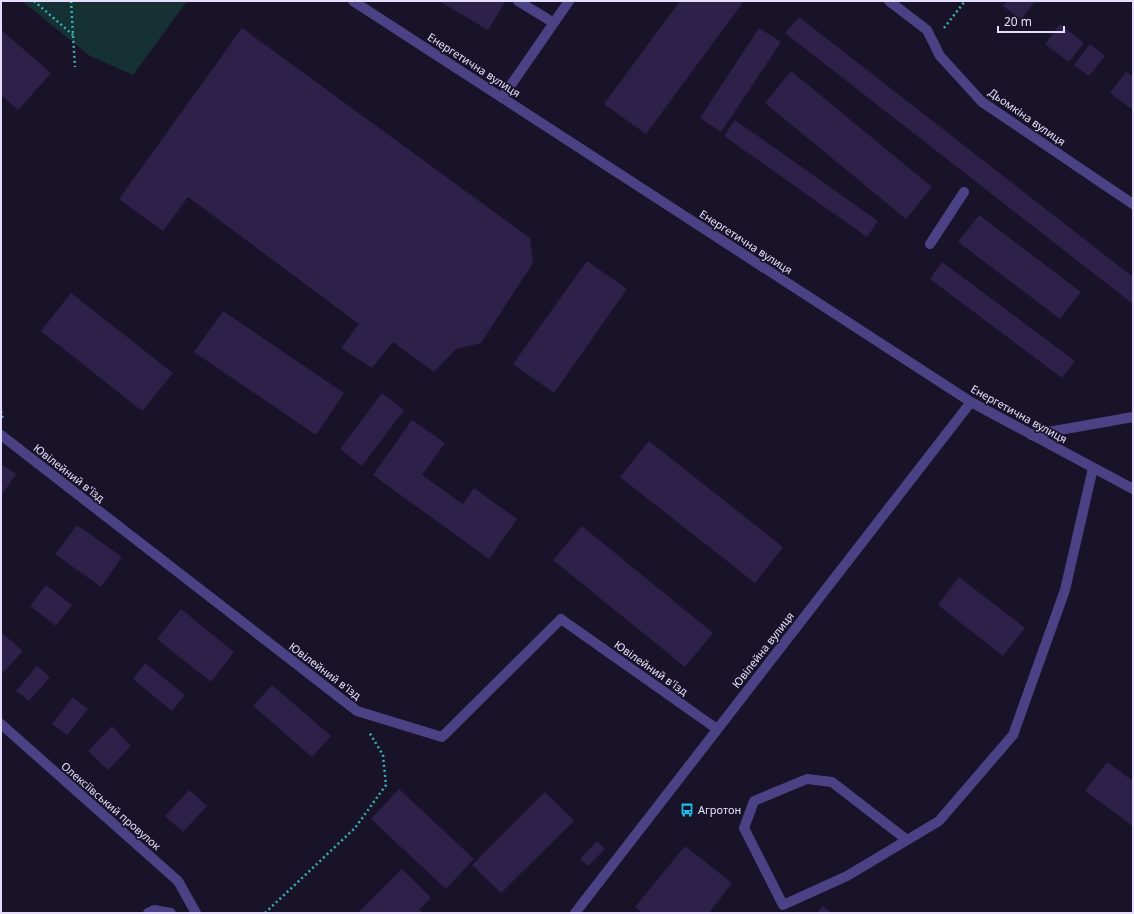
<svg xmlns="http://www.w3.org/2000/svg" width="1134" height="914" viewBox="0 0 1134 914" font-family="'Noto Sans',sans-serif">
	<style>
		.green { fill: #163133 }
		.building { fill: #2d2049 }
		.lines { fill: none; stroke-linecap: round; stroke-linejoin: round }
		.path { stroke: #3aafb4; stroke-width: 2.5; stroke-dasharray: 2 3; stroke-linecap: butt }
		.minor { stroke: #4b4285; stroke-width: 10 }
		.labels { text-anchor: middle; stroke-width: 3.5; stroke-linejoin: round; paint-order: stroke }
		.street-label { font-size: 11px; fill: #e4defc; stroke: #191329 }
		.poi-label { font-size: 11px; fill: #e4defc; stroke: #191329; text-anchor: start }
	</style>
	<rect width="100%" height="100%" fill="#191329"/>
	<!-- green -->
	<path class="green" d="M22,1H187L133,75L90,56Z"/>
	<!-- building -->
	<path class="building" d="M439,1H503L505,2L488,30Z
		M680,1H744L646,134L604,104Z
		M1007,1H1035L1021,20L1003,6Z
		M799,17L1133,277V304L785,33Z
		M1060,24L1084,43L1069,62L1045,44Z
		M242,28L530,238L533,263L481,343L456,349L434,372L393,342L372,368L341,348L359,324L188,197L163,231L119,199Z
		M759,28L781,42L721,132L700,118Z
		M1,30L51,73L18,110L1,95Z
		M1090,44L1105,56L1089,76L1074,65Z
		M791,71L932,187L906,219L765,103Z
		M1126,72L1133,77V110L1110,93Z
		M735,120L878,221L867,237L724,136Z
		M979,215L1081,292L1060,319L958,242Z
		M587,261L627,289L554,393L513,364Z
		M942,262L1075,361L1062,378L930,279Z
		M71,293L173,373L142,411L41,331Z
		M223,311L344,393L316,435L194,352Z
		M382,393L404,410L362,466L340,449Z
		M412,420L445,443L422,475L463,504L474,488L517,519L489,559L373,475Z
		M649,441L783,547L755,583L620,477Z
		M1,464L16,474L1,496Z
		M77,525L122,557L101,587L55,554Z
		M582,526L713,633L685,667L553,560Z
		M959,577L1025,628L1003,656L938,605Z
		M46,585L72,605L56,626L30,606Z
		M181,609L234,652L211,682L157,639Z
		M2,633L23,651L1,675V635Z
		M145,663L185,695L172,711L133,679Z
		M37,666L50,677L29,701L16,691Z
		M272,685L331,736L312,757L253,706Z
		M73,697L88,709L67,735L52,724Z
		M112,726L131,746L108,770L88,751Z
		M1107,762L1133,781V826L1085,791Z
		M399,789L474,859L446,889L371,819Z
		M189,790L207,806L183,832L165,816Z
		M545,792L574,821L501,893L472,865Z
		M597,841L605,849L588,866L580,859Z
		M685,846L732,883L709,913H642L635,907Z
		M402,869L431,898L419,910L423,913H358Z
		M823,906L832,913H817Z"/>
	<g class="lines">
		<!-- path -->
		<path class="path" d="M34,1L73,35
			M71,1L75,67
			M944,28L965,1
			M1,411L3,420
			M265,913L355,828L386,785L383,755L369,732"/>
		<!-- minor -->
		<path class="minor" d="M353,1L971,402L1133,489
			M518,1L554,23
			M889,1L927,30L940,56L982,102L1133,204
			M502,98L569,1
			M930,244L964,192
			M1,435L357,711L442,737L561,619L717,729
			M1031,435L1133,417
			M1,724L178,881L196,913
			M907,840L832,782L807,779L754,801L744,828L783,905L847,876L939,821L1013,735L1065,590L1093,468
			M148,913L154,910L171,913
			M575,913L971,402"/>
	</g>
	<!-- icons -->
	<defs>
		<g id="bus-bare" transform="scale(1.08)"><path d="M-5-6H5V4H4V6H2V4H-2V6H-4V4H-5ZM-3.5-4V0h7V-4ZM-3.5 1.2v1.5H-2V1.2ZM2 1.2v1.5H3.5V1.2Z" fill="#19c3ee" stroke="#191329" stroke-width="2.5" paint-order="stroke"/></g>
	</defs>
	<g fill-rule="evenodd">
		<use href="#bus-bare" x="687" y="810"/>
	</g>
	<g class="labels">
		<!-- street labels -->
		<g class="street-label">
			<text transform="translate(474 65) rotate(33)" y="4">Енергетична вулиця</text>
			<text transform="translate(1027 117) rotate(35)" y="4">Дьомкіна вулиця</text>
			<text transform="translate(746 242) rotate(33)" y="4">Енергетична вулиця</text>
			<text transform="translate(1019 414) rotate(29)" y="4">Енергетична вулиця</text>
			<text transform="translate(69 473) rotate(38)" y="4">Ювілейний в'їзд</text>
			<text transform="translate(763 650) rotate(-52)" y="4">Ювілейна вулиця</text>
			<text transform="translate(651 668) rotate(35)" y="4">Ювілейний в'їзд</text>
			<text transform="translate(325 671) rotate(37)" y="4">Ювілейний в'їзд</text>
			<text transform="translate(111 806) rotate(41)" y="4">Олексіївський провулок</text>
		</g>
		<!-- poi labels -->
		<g class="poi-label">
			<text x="698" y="814">Агротон</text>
		</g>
	</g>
	<!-- border -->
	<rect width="1134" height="914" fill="none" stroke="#e4defc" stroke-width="4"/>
	<!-- scale -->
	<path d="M998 26v6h66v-6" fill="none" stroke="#e4defc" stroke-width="2"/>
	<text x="1004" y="26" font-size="12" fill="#e4defc" stroke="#191329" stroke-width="3" paint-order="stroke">20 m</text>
</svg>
